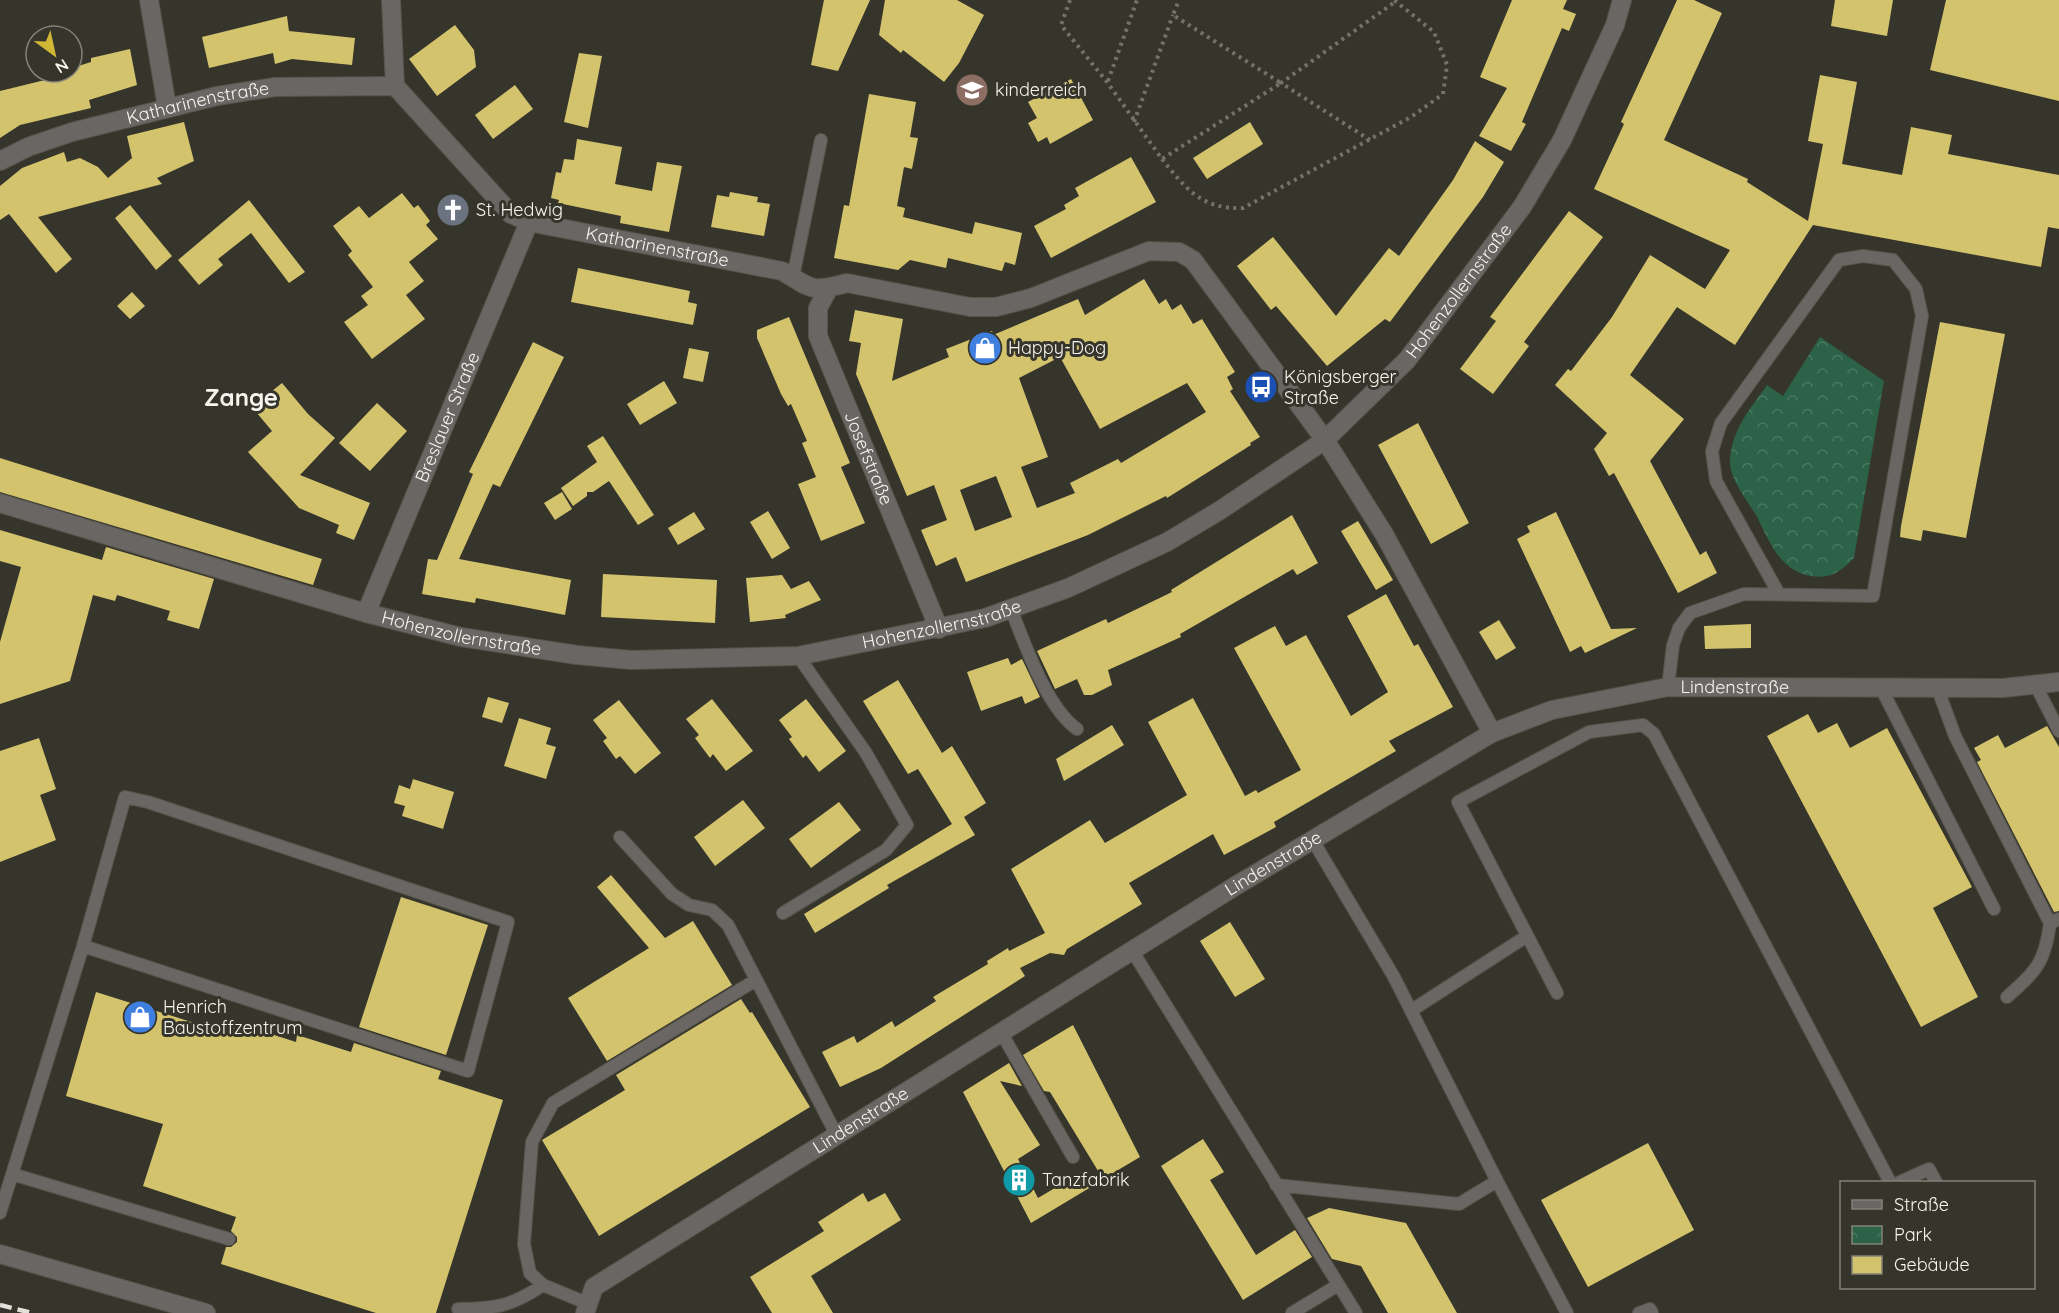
<svg xmlns="http://www.w3.org/2000/svg" width="2059" height="1313" viewBox="0 0 2059 1313" font-family="Quicksand,sans-serif">
	<style>
		.park { fill: url(#park-crowns) }
		.building { fill: #d4c36d; fill-rule: evenodd }
		.lines { fill: none; stroke-linecap: round; stroke-linejoin: round }
		.lane-casing { stroke: #55544b; stroke-width: 14 }
		.street-casing { stroke: #55544b; stroke-width: 20 }
		.path { stroke: #74736b; stroke-width: 4; stroke-dasharray: 3 4.5; stroke-linecap: butt }
		.lane { stroke: #6a6663; stroke-width: 12 }
		.street { stroke: #6a6663; stroke-width: 18 }
		.rail { stroke: #e1e0da; stroke-width: 4.5; stroke-dasharray: 12 6; stroke-linecap: butt }
		.labels { text-anchor: middle; stroke-width: 6; stroke-linejoin: round; paint-order: stroke }
		.poi-label { font-size: 18px; fill: #f6f5ef; stroke: #36352c; text-anchor: start }
		.street-label { font-size: 18px; fill: #f6f5ef; stroke: #36352c }
		.district-label { font-size: 24px; font-weight: bold; fill: #f6f5ef; stroke: #36352c }
	</style>
	<defs>
		<pattern id="park-crowns" width="20" height="18" patternUnits="userSpaceOnUse" patternTransform="scale(1.5)"><rect width="20" height="18" fill="#2b6248"/><path d="M2 6a3 3 0 1 1 6 0M12 15a3 3 0 1 1 6 0" fill="none" stroke="#4a7963"/></pattern>
	</defs>
	<rect width="100%" height="100%" fill="#36352c"/>
	<!-- park -->
	<path class="park" d="M1820,337L1884,381L1854,558C1840,572 1831,579 1811,576C1780,572 1769,540 1756,515C1747,500 1730,479 1730,462C1731,430 1750,409 1767,385L1783,396Z"/>
	<!-- building -->
	<path class="building" d="M824,0H870L838,71L811,65Z
		M885,0H957L984,15L959,63L944,82L903,50L901,53L879,35Z
		M1512,0H1567L1563,9L1576,14L1569,31L1562,28L1522,122L1526,124L1511,151L1479,136L1507,88L1480,77Z
		M1677,0H1694L1722,13L1664,140L1748,179L1747,182L1808,221L1823,144L1808,141L1820,75L1857,82L1842,164L1902,175L1911,127L1952,135L1948,154L2059,175V229L2048,227L2041,267L1813,225L1735,345L1677,307L1630,375L1684,419L1650,461L1700,555L1706,551L1717,573L1678,593L1614,473L1609,476L1594,449L1607,433L1555,385L1568,369L1571,371L1612,317L1650,255L1705,289L1730,250L1594,189L1624,124L1621,122Z
		M1835,0H1893L1887,36L1831,26Z
		M1946,0H2059V101L1930,70Z
		M287,16L289,31L355,38L352,65L292,59L275,64L273,53L209,68L202,37Z
		M455,25L474,50L476,67L437,96L409,59Z
		M130,49L137,85L89,100L91,108L20,125L0,138V91L49,79L47,72H72V68L91,62V58Z
		M579,53L602,56L588,128L564,122Z
		M1071,79L1093,120L1050,144L1047,137L1038,142L1028,123L1037,118L1028,102Z
		M515,85L533,109L493,139L475,115Z
		M869,94L916,102L910,137L918,138L912,169L904,167L897,206L905,208L903,217L972,234L975,222L1022,233L1015,265L1005,262L1002,271L948,258L946,268L910,260L898,270L834,258L844,205L849,206Z
		M184,122L194,161L157,178L162,184L38,217L72,259L56,273L9,214L0,220V186L22,168L64,152L67,162L80,158L98,167L108,178L132,158L127,136Z
		M1250,122L1263,144L1207,179L1193,158Z
		M577,139L622,147L615,184L652,191L657,162L682,166L669,232L620,223L621,216L558,203L559,200L551,198L556,172L561,173L564,159L574,160Z
		M1475,141L1504,162L1483,197L1390,322L1385,319L1327,366L1276,306L1271,310L1237,266L1273,237L1336,316L1389,248L1399,256L1453,180Z
		M1131,157L1156,202L1051,258L1034,226L1066,209L1064,205L1079,196L1075,188Z
		M730,192L758,197L757,202L770,204L764,236L711,227L717,195L729,197Z
		M402,193L414,208L418,205L430,221L426,225L438,239L409,262L424,281L406,295L425,319L372,359L344,322L368,305L361,296L373,287L348,255L352,251L333,226L359,206L369,218Z
		M249,200L305,272L289,283L251,233L218,259L223,265L199,285L178,260Z
		M130,205L172,256L156,270L115,218Z
		M1569,211L1603,237L1524,342L1529,346L1493,394L1460,369L1496,321L1490,317Z
		M578,268L690,291L688,302L697,304L693,325L571,302Z
		M1144,279L1159,304L1166,299L1172,310L1181,304L1193,324L1202,319L1235,372L1227,377L1233,389L1230,391L1260,437L1250,443L1251,445L1167,498L1166,496L1088,535L966,582L956,557L936,566L921,530L947,520L934,485L907,496L856,374L861,343L849,341L855,310L903,319L892,381L949,357L946,349L992,331L993,335L1078,299L1085,315ZM1060,357L1100,429L1187,383L1206,412L1121,463L1118,459L1070,483L1075,493L1037,508L1021,467L1048,457L1019,378ZM996,476L1012,517L975,531L960,490Z
		M132,292L145,306L130,319L117,306Z
		M789,317L850,463L841,467L865,523L821,541L798,484L816,477L802,443L807,441L791,404L788,406L781,394L757,338V330Z
		M1940,322L2005,334L1966,538L1923,530L1921,541L1900,537L1901,526Z
		M533,342L564,357L500,487L493,484L459,559L571,580L565,615L476,598L475,603L422,594L428,559L437,560L473,474L469,472Z
		M689,348L709,352L703,382L683,378Z
		M664,381L677,403L640,425L627,404Z
		M282,383L308,414L335,438L300,475L370,503L354,540L336,533L339,525L299,508L248,452L272,431L252,407Z
		M377,403L407,431L370,471L339,443Z
		M1418,423L1469,523L1431,544L1378,445Z
		M603,436L654,515L638,525L609,481L593,492H587V496L573,506L561,488L597,462L587,446Z
		M0,458L322,559L313,585L0,492Z
		M562,492L572,509L555,520L544,503Z
		M768,511L790,548L772,559L750,522Z
		M694,512L705,529L678,545L668,528Z
		M1556,512L1611,629L1637,628L1585,653L1581,646L1570,652L1517,539L1530,532L1527,526Z
		M1292,515L1318,563L1297,575L1293,569L1180,634L1181,637L1108,670L1112,685L1092,695H1084L1077,679L1055,689L1037,651L1106,619L1108,623L1172,592L1171,590Z
		M1358,521L1393,580L1376,590L1341,531Z
		M0,530L102,560L106,547L214,579L199,629L167,620L170,611L117,595L115,601L93,595L70,681L0,704V642L21,567L0,561Z
		M603,574L717,580L715,623L601,617Z
		M782,575L791,589L809,581L821,600L785,615L786,618L750,622L746,578Z
		M1386,594L1414,646L1418,644L1453,707L1389,741L1396,751L1274,822L1276,827L1224,855L1213,834L1129,883L1142,904L1067,949L1064,955L1050,953L1020,968L1025,976L881,1068L840,1087L822,1052L854,1036L857,1043L892,1021L895,1027L936,1001L933,997L988,964L987,961L1008,948L1009,951L1045,933L1011,869L1090,820L1105,843L1187,795L1148,722L1193,698L1245,796L1256,790L1258,793L1301,770L1234,648L1275,626L1286,646L1306,635L1351,716L1388,692L1347,616Z
		M1499,620L1516,648L1496,660L1479,632Z
		M1751,624V648L1705,649L1704,626Z
		M1008,658L1011,665L1022,659L1040,697L1025,704L1022,696L981,711L967,672Z
		M898,680L942,753L952,746L986,803L964,817L975,835L887,885L889,888L815,933L804,914L952,824L918,769L908,774L863,701Z
		M488,697L509,703L502,723L482,717Z
		M712,699L753,751L726,771L713,754L710,758L695,738L699,735L686,719Z
		M806,699L846,751L819,772L806,755L803,758L789,739L792,737L779,720Z
		M619,700L661,753L635,774L620,756L616,759L603,741L607,738L593,720Z
		M1808,714L1818,733L1837,723L1850,748L1887,728L1972,887L1933,908L1978,997L1921,1027L1767,736Z
		M519,718L551,728L546,744L556,747L546,779L504,766Z
		M1112,725L1124,745L1064,781L1056,759Z
		M2047,726L2059,747V911L2054,912L1977,762L1981,760L1974,748L1998,735L2005,748Z
		M39,738L56,789L40,795L56,840L0,862V751Z
		M413,779L454,792L443,829L402,816L405,806L394,803L399,785L410,789Z
		M743,800L765,828L715,866L694,837Z
		M839,802L861,830L811,868L789,839Z
		M611,875L665,938L693,921L732,985L607,1061L568,998L649,948L597,887Z
		M401,897L488,925L446,1055L359,1027Z
		M1230,922L1265,979L1235,997L1200,941Z
		M96,992L220,1031L224,1019L296,1042L297,1035L351,1052L354,1043L441,1071L438,1079L503,1100L436,1313H376L221,1264L226,1247H231L237,1242V1237L231,1231L236,1217L143,1186L163,1124L66,1096Z
		M741,999L750,1013L752,1012L810,1107L599,1236L542,1140L625,1090L616,1075Z
		M1073,1025L1140,1157L1103,1179L1050,1092L1044,1091L1023,1055Z
		M1009,1063L1022,1086L1000,1081L1040,1145L1018,1159L1038,1198L1082,1172L1091,1187L1031,1223L963,1092Z
		M1203,1139L1224,1172L1210,1180L1256,1255L1295,1230L1312,1257L1243,1300L1161,1166Z
		M1648,1143L1694,1230L1588,1287L1541,1200Z
		M863,1193L868,1202L885,1193L901,1220L811,1276L833,1313H772L750,1277L824,1231L818,1222Z
		M1329,1208L1406,1223L1457,1313H1388L1361,1266L1332,1259L1307,1218Z"/>
	<g class="lines">
		<!-- lane casing -->
		<g class="lane-casing">
			<path id="lane" d="M793,277L821,140
				M1011,609C1025,644 1046,707 1077,729
				M2035,684L2059,731
				M1880,686L1994,909
				M1668,687L1673,645L1679,628L1690,613L1744,594L1873,596L1922,316L1916,289L1893,260L1863,256L1839,260L1721,423L1712,451L1716,481L1779,594
				M1937,687L1955,736L2050,923L2059,919
				M620,837L672,894L689,905L712,910L728,925L837,1136
				M1312,839L1394,977L1497,1181L1567,1313
				M783,913L886,850L907,825L866,753L798,656
				M1133,952L1356,1313
				M1557,993L1458,802L1589,732L1643,725L1654,734L1890,1182
				M2007,997C2036,971 2045,963 2050,923
				M1412,1010L1527,936
				M1002,1034L1073,1157
				M12,1174L229,1239
				M1900,1182L1929,1169L1936,1182
				M1276,1185L1459,1204L1497,1181
				M0,1213L83,946L125,797L148,802L508,922L468,1071L83,946
				M589,1304L543,1285L530,1273L524,1244L532,1142L553,1103L756,980
				M458,1309C495,1309 512,1306 543,1285
				M1292,1313L1338,1285
				M1639,1313L1650,1309L1652,1313"/>
		</g>
		<!-- street casing -->
		<g class="street-casing">
			<g id="street">
				<path d="M149,0L167,107"/>
				<path d="M391,0L395,86"/>
				<path id="s1" d="M0,161L28,147L72,132L217,96L275,87L395,86L511,214L529,222L782,271C813,289 810,293 847,283L970,307H996L1031,298L1149,251L1179,252L1193,260L1325,440L1384,534L1492,733"/>
				<path id="s2" d="M829,288L818,308V336L939,629"/>
				<path id="s3" d="M0,503L366,613L461,637L577,655L631,660L798,656L985,618L1068,588L1167,542L1219,511L1325,440L1407,360L1522,207L1562,140L1615,25L1622,0"/>
				<path id="s4" d="M366,613L529,222"/>
				<path d="M0,1254L206,1313"/>
				<path id="s5" d="M585,1313L594,1287L1237,885L1492,733L1552,710L1668,687L2003,688L2059,682"/>
			</g>
		</g>
		<!-- path -->
		<path class="path" d="M1070,0L1061,25L1107,82L1162,159L1281,83L1173,15L1179,0
			M1108,81L1137,0
			M1134,122L1173,15
			M1370,140L1281,83L1395,2
			M1162,159C1185,188 1202,210 1243,208L1411,117L1443,94L1447,65L1434,32L1394,0"/>
		<!-- lane -->
		<use href="#lane" class="lane"/>
		<!-- street -->
		<use href="#street" class="street"/>
		<!-- rail -->
		<path class="rail" d="M0,1305L32,1313"/>
	</g>
	<!-- icons -->
	<defs>
		<g id="school-disc" transform="scale(1.725)"><circle r="9.5" fill="#8d6e63" stroke="#36352c"/><path d="M0-5L7-2L0 1L-7-2ZM-4 1L0 2.5L4 1V4Q0 6-4 4Z" fill="#fff"/></g>
		<g id="church-disc" transform="scale(1.725)"><circle r="9.5" fill="#6b7280" stroke="#36352c"/><path d="M-1.2-6h2.4v3.5h3.3v2.4h-3.3V6h-2.4V-.1h-3.3v-2.4h3.3Z" fill="#fff"/></g>
		<g id="shop-disc" transform="scale(1.725)"><circle r="9.5" fill="#3f7fe0" stroke="#36352c"/><path d="M-5-2.5h2.3a2.7 3.5 0 0 1 5.4 0H5L5.5 6h-11ZM-1.5-2.5h3a1.5 2.3 0 0 0-3 0Z" fill="#fff"/></g>
		<g id="bus-disc" transform="scale(1.725)"><circle r="9.5" fill="#1a4fb4" stroke="#36352c"/><path d="M-5-6H5V4H4V6H2V4H-2V6H-4V4H-5ZM-3.5-4V0h7V-4ZM-3.5 1.2v1.5H-2V1.2ZM2 1.2v1.5H3.5V1.2Z" fill="#fff"/></g>
		<g id="building-disc" transform="scale(1.725)"><circle r="9.5" fill="#0f9aa8" stroke="#36352c"/><path d="M-4-6H4V6H1V3H-1V6H-4ZM-2.5-4.3h1.7v1.8h-1.7ZM.8-4.3h1.7v1.8H.8ZM-2.5-1h1.7V.8h-1.7ZM.8-1h1.7V.8H.8Z" fill="#fff"/></g>
	</defs>
	<g fill-rule="evenodd">
		<use href="#school-disc" x="972" y="90"/>
		<use href="#church-disc" x="453" y="210"/>
		<use href="#shop-disc" x="985" y="348"/>
		<use href="#bus-disc" x="1261" y="387"/>
		<use href="#shop-disc" x="140" y="1017"/>
		<use href="#building-disc" x="1019" y="1180"/>
	</g>
	<g class="labels">
		<!-- poi labels -->
		<g class="poi-label">
			<text x="995" y="96">kinderreich</text>
			<text x="476" y="216">St. Hedwig</text>
			<text x="1008" y="354">Happy-Dog</text>
			<text x="1284" y="383">Königsberger<tspan x="1284" dy="21">Straße</tspan></text>
			<text x="163" y="1013">Henrich<tspan x="163" dy="21">Baustoffzentrum</tspan></text>
			<text x="1042" y="1186">Tanzfabrik</text>
		</g>
		<!-- street labels -->
		<g class="street-label">
			<text dy="6" stroke="none"><textPath href="#s1" startOffset="207">Katharinenstraße</textPath></text>
			<text dy="6" stroke="none"><textPath href="#s1" startOffset="729">Katharinenstraße</textPath></text>
			<text dy="6" stroke="none"><textPath href="#s3" startOffset="1596">Hohenzollernstraße</textPath></text>
			<text dy="6" stroke="none"><textPath href="#s4" startOffset="212">Breslauer Straße</textPath></text>
			<text dy="6" stroke="none"><textPath href="#s2" startOffset="183">Josefstraße</textPath></text>
			<text dy="6" stroke="none"><textPath href="#s3" startOffset="966">Hohenzollernstraße</textPath></text>
			<text dy="6" stroke="none"><textPath href="#s3" startOffset="480">Hohenzollernstraße</textPath></text>
			<text dy="6" stroke="none"><textPath href="#s5" startOffset="1332">Lindenstraße</textPath></text>
			<text dy="6" stroke="none"><textPath href="#s5" startOffset="828">Lindenstraße</textPath></text>
			<text dy="6" stroke="none"><textPath href="#s5" startOffset="342">Lindenstraße</textPath></text>
		</g>
		<!-- district labels -->
		<g class="district-label">
			<text x="241" y="406">Zange</text>
		</g>
	</g>
	<!-- legend -->
	<rect x="1840" y="1181" width="195" height="108" fill="#36352c" stroke="#83827a" stroke-width="1.5"/>
	<rect x="1852" y="1200" width="30" height="9" fill="#6a6663" stroke="#83827a" stroke-width="1.5"/>
	<text x="1894" y="1211" font-size="18" fill="#f6f5ef">Straße</text>
	<rect x="1852" y="1226" width="30" height="18" fill="url(#park-crowns)" stroke="#83827a" stroke-width="1.5"/>
	<text x="1894" y="1241" font-size="18" fill="#f6f5ef">Park</text>
	<rect x="1852" y="1256" width="30" height="18" fill="#d4c36d" stroke="#83827a" stroke-width="1.5"/>
	<text x="1894" y="1271" font-size="18" fill="#f6f5ef">Gebäude</text>
	<!-- north arrow -->
	<g transform="translate(54 54) rotate(147)"><circle r="28" fill="#36352c" stroke="#83827a" stroke-width="1.5"/>
	<path d="M0-4.5L10 22L0 15L-10 22Z" fill="#d1b736"/>
	<text y="-9" font-size="16" font-weight="bold" text-anchor="middle" fill="#f6f5ef">N</text>
	</g>
</svg>
